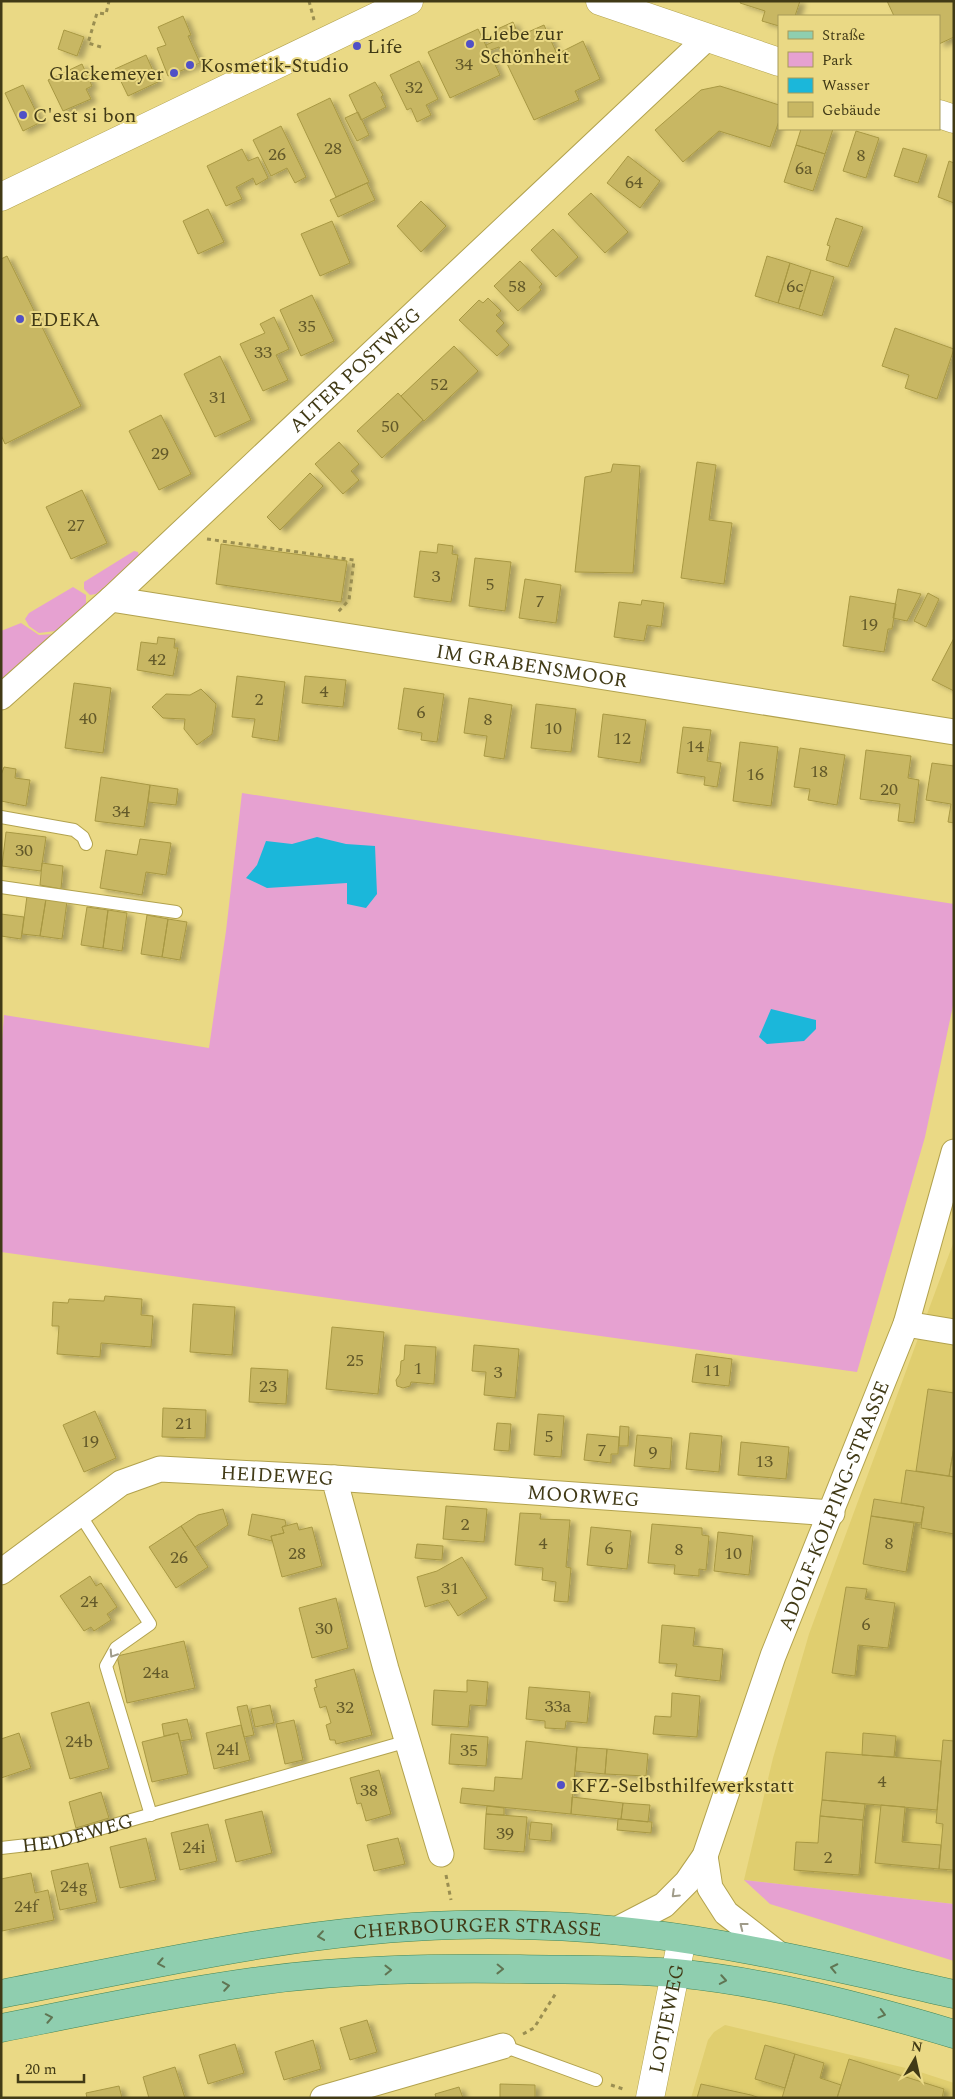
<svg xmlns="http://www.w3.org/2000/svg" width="955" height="2099" viewBox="0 0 955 2099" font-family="Spectral,serif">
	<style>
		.built { fill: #e0ce6f }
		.green { fill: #e6a1d1 }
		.water { fill: #1bb7da }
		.building { fill: #c8b763; stroke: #a89843; filter: url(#shadow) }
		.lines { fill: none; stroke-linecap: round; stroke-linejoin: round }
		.service-casing { stroke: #b2a24d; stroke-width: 14 }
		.minor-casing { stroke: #b2a24d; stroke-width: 27 }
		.tertiary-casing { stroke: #b2a24d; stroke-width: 29 }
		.primary-casing { stroke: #448556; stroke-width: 29 }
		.path { stroke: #9a8e51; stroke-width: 3; stroke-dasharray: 4 4; stroke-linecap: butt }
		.service { stroke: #fff; stroke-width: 12 }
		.minor { stroke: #fff; stroke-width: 25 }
		.tertiary { stroke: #fff; stroke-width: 28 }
		.primary { stroke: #8fceaf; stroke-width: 28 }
		.oneway { stroke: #a09c8a }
		.oneway2 { stroke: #607553 }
		.poi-dot { fill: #5150c6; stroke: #ead985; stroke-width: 2 }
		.labels { text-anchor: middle; stroke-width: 4; stroke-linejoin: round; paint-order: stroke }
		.number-label { font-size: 18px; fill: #635929 }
		.poi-label { font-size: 20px; fill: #413a16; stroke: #ead985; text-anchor: start }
		.street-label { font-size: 20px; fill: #413a16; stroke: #ead985 }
	</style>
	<defs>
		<filter id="shadow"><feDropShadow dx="5.5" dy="3" stdDeviation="2.5" flood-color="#0004"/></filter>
	</defs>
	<rect width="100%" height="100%" fill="#ead985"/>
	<!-- built -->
	<path class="built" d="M954,1241V1904L744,1880L773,1758L809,1634Z
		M725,2025L914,2070L954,2083V2098H691L708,2040L714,2032Z"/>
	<!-- green -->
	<path class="green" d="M134,551L138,552L139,556L136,561L96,594L90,595L84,589V582Z
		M73,587L86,595V610L55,631L39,633L29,626L25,619L29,613Z
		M21,623L39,635L54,634L1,683V631Z
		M242,793L954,904V1001L925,1137L857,1372L1,1252V1051L4,1015L209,1048L226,931Z
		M744,1880L954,1904V1961L770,1904Z"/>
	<!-- water -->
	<path class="water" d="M317,837L346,844L375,846L377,894L366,908L347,904V883L267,888L246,878L257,865L266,841L292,844Z
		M771,1009L816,1020V1029L804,1041L767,1044L759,1037Z"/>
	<!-- building -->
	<path class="building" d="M741,1H800L795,16H779V26L762,21L765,11L740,3Z
		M887,1H954V37L939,44V16H894Z
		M183,16L191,35L188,36L200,63L168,76L157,48L166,45L158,27Z
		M513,22L519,36L544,25L557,54L583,41L600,79L575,91L579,100L534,120L499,47L488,51L486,45L497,40L493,31Z
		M478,29L500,75L450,98L428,52Z
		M64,30L84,37L77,56L58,49Z
		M146,55L158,82L128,96L115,69Z
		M419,61L438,99L426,105L431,115L417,122L411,108L407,110L390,75Z
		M82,64L92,86L86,89L91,99L63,111L48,80Z
		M375,82L383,95L381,97L386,107L361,120L349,95Z
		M23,85L41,122L23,131L5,93Z
		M720,86L779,105V121L770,147L719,131L683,162L655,130L701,90Z
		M330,98L369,182L336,197L297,114Z
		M358,112L369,135L357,141L345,118Z
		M281,126L306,177L295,183L287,168L271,176L253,140Z
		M801,129H833L825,154L796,145Z
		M856,131L879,138L866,178L843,171Z
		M796,145L825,154L813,191L784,182Z
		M903,148L927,155L918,183L894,176Z
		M242,149L248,161L258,157L268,178L256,185L253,178L236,187L242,199L226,206L207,166Z
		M628,156L660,181L640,208L607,183Z
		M949,161L954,163V203L938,197Z
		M367,183L375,200L338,217L330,200Z
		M591,193L628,232L605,253L568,214Z
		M421,201L446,226L421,252L397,226Z
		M208,209L224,242L198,254L183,221Z
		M836,218L863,227L848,267L826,260L830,246L827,245Z
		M332,221L350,263L320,276L301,234Z
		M553,229L578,257L556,277L531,250Z
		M7,256L81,406L5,444L1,435V259Z
		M767,256L790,263L778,303L755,296Z
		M520,261L542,284L539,287L541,290L518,311L494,286Z
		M790,263L811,270L799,309L778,303Z
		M811,270L834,277L822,316L799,309Z
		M312,295L334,341L301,356L280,310Z
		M488,298L501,311L496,315L504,323L496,331L509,345L497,356L459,320L479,300L483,303Z
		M274,317L289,349L276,355L288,380L263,391L240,344L265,333L260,324Z
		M895,328L954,349L937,399L905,388L909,375L882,366Z
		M454,346L478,371L424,421L401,396Z
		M220,356L251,420L215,437L184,374Z
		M398,393L423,420L382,458L357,431Z
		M161,415L191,474L159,490L129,431Z
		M339,442L359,464L351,471L359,480L343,494L315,464Z
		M697,462L716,465L709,520L732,523L724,584L681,578Z
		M613,464L640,466L633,573L575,572L585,477L611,472Z
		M310,473L323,486L280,530L267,517Z
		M82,490L107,543L71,559L46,507Z
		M221,544L347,561L341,602L216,584Z
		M438,544L453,546L452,554L458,555L451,602L414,597L420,551L437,553Z
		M475,558L511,562L505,611L469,606Z
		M525,579L561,585L556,623L519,618Z
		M898,589L921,594L907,621L893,618Z
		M928,593L939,599L926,627L914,621Z
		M850,596L896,604L892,629H888L884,652L843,646Z
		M642,600L664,603L661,627L647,625L644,641L614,637L619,602L641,605Z
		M158,637L175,639L174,648H178L173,676L137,670L141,642L157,644Z
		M954,638V691L932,680Z
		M237,676L285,682L278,741L252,737L255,719L232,717Z
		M305,676L346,680L343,707L302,703Z
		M74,683L111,688L103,753L65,748Z
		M404,688L444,694L437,742L421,740L422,733L398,729Z
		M201,689L216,704L212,734L197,745L184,729L185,719L163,718L152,707L166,694L190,695Z
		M469,698L512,705L504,759L484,756L487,736L464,733Z
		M536,704L576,709L571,752L531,748Z
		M603,714L646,720L640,763L598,757Z
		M683,727L711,730L707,761L721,763L717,787L704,785L705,777L677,773Z
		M740,742L778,747L771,806L733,801Z
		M800,748L845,755L837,805L808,800L810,789L794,787Z
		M866,750L911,756L908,778L919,780L914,823L898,821L900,804L860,799Z
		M932,763L954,766V823L948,822L951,804L926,800Z
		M4,767L16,769L15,778L30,780L26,806L1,801V775Z
		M101,777L150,785L144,827L95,821Z
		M150,785L178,789L176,805L148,802Z
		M6,832L46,837L41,871L2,866Z
		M140,839L171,843L166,875L146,872L142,895L100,888L106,850L137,855Z
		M42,863L63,866L61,889L40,885Z
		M27,896L46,899L40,936L22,934Z
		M46,899L67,901L62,939L40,936Z
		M87,907L108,910L103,948L81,945Z
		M108,910L127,913L122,951L103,948Z
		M1,914L24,917L21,939L1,936Z
		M147,915L168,919L162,957L141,954Z
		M168,919L187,922L180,960L162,957Z
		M105,1296L142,1299L141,1315L153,1316L151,1347L101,1343L100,1357L57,1354L59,1326H52L53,1302L68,1303L69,1299L104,1301Z
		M193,1304L235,1307L232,1355L190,1352Z
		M332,1327L384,1332L378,1394L326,1389Z
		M405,1345L436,1347L434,1384L411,1382L410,1386L403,1388L397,1386L396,1380L400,1374L401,1361L404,1360Z
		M474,1345L519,1349L515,1398L484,1395L486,1372L472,1371Z
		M696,1354L732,1359L729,1386L692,1382Z
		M251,1368L288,1370L286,1404L249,1402Z
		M928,1389L954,1393V1447L949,1476L916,1471Z
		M163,1408L206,1410L205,1438L162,1437Z
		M95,1411L116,1458L84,1472L63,1425Z
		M538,1414L564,1416L561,1457L534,1455Z
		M497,1423L511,1424L509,1451L494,1450Z
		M620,1426L629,1427L628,1446H619Z
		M690,1433L722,1436L719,1472L686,1469Z
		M587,1434L619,1437L618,1454H611V1463L584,1460Z
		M637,1435L672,1438L670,1469L634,1466Z
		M741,1442L789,1447L786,1479L738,1475Z
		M954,1447V1477L949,1476Z
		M906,1470L954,1477V1534L921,1528L924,1507L901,1503Z
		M874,1499L924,1507L921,1523L871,1516Z
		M446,1506L487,1509L484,1542L443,1539Z
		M223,1509L228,1525L195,1547L181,1526L198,1515Z
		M520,1513L541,1514L540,1519L570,1520L566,1567L571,1568L568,1602L554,1601L556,1582L542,1580L543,1568L515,1565Z
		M252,1514L285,1520L286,1525L282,1527L284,1533L271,1536L272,1541L248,1535Z
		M871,1516L914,1523L906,1572L863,1564Z
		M297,1523L299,1530L312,1527L322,1566L282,1577L271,1536L284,1533L282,1527Z
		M652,1524L702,1528V1535L709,1536L706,1570L699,1569V1576L674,1574L675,1565L648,1563Z
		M181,1526L208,1567L176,1588L149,1547Z
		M591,1527L631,1531L627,1569L587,1565Z
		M718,1532L753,1536L749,1575L714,1571Z
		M417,1544L443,1546L442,1560L415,1558Z
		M462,1557L487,1598L458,1616L448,1600L425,1607L417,1577L437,1571Z
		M90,1576L96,1586L101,1583L117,1607L107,1614L111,1620L94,1631L91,1627L84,1631L60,1596Z
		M846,1587L867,1589L865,1599L895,1603L888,1648L858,1645L855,1676L832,1673Z
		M336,1598L348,1648L312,1658L299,1608Z
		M662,1625L695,1628L693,1646L723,1649L720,1681L675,1676L677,1664L659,1663Z
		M184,1641L195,1688L127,1703L117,1656Z
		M354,1669L372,1735L336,1744L335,1740H330L326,1725L331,1723L326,1706L320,1708L314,1688L317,1687L315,1680Z
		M467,1680L488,1682L486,1706L470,1705L468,1727L432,1725L434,1690L467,1692Z
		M529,1687L590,1692L587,1723L566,1721L565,1729L545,1728V1721L526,1719Z
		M672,1693L700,1696L697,1737L653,1734L655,1716L671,1717Z
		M89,1702L109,1768L70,1779L51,1713Z
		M247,1705L254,1735L244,1737L237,1707Z
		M270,1705L274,1723L255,1727L251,1709Z
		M187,1719L192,1739L180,1741L178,1733L164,1736L162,1724Z
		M294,1720L303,1760L285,1764L276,1724Z
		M241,1725L250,1760L214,1769L206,1733Z
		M19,1733L31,1768L1,1778V1739Z
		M178,1733L188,1774L152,1782L142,1742Z
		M863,1733L896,1736L894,1757L862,1755Z
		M451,1734L488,1737L486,1766L449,1764Z
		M943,1740L954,1741V1870L939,1869L943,1824L936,1823Z
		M526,1741L577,1747L571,1814L460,1803L462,1788L494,1791L495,1777L522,1779Z
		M577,1747L607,1749L605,1774L575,1771Z
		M607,1749L648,1754L646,1776L605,1774Z
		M826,1752L941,1761L937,1810L822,1800Z
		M379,1770L391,1814L366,1821L361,1803L357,1804L350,1778Z
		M101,1792L109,1818L76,1828L69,1802Z
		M572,1797L623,1803L621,1819L571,1814Z
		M822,1800L865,1804L863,1820L820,1816Z
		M623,1803L650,1805L648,1822L621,1819Z
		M881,1805L905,1807L902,1842L941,1845L939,1869L875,1863Z
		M487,1806L504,1808V1815L486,1814Z
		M262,1811L272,1853L236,1862L225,1820Z
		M486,1814L527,1817L524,1852L484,1849Z
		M820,1816L863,1820L859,1875L794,1870L796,1842L818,1843Z
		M618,1819L652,1822L651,1833L617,1830Z
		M531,1822L552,1824L551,1841L529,1839Z
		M208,1824L217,1861L180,1870L171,1833Z
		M146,1838L156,1880L120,1888L110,1847Z
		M398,1838L405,1864L374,1871L367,1845Z
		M88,1863L97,1902L60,1910L51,1871Z
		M31,1873L35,1893L48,1890L54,1920L2,1931L1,1879Z
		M367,2020L377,2052L350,2060L340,2028Z
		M313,2040L321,2069L284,2080L275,2052Z
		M235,2044L244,2073L208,2084L199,2055Z
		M765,2045L795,2054L785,2088L755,2079Z
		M795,2054L824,2063L820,2078L841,2085L837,2098H782Z
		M849,2059L944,2089L942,2098H837Z
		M175,2067L185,2098H149L143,2077Z
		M500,2084L535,2085V2098H500Z
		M701,2084L751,2095L760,2098H697Z
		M119,2086L122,2098H87L86,2093Z
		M459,2087L463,2098H436L435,2094Z"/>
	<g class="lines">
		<!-- service casing -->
		<g class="service-casing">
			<g id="service">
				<path d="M1,817L74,830L83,837L86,844"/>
				<path d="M1,887L176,912"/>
				<path d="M79,1513L150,1624L116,1648L106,1666L151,1815"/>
				<path id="s1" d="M1,1848L54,1842L408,1741"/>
				<path d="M503,2046L596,2080"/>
			</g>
		</g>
		<!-- minor casing -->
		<g class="minor-casing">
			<g id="minor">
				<path id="s2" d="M111,599L954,732"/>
				<path id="s3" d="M1,697L111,599L707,38"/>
				<path d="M906,1324L954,1332"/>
				<path id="s4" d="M334,1478L832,1513"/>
				<path id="s5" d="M1,1572L121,1483L160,1469L334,1478L386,1669L441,1854"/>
				<path d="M705,1856L710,1888L726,1913L781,1956"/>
				<path id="s6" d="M614,1931L664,1905L687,1882L705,1856L773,1656L906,1324L954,1152"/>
				<path d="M323,2098L503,2046"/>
			</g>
		</g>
		<!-- tertiary casing -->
		<g class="tertiary-casing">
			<g id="tertiary">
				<path d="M600,1L779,62"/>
				<path d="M939,114L954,119"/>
				<path d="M1,197L409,1"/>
				<path id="s7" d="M650,2098L682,1939"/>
			</g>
		</g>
		<!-- primary casing -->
		<g class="primary-casing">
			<g id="primary">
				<path id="s8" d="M1,1994C151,1965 302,1929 456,1925C544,1923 634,1929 722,1945C799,1958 877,1977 954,1994"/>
				<path d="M1,2028C87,2011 172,1993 259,1981C345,1969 432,1968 520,1969C571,1970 623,1969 675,1973C769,1982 863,2007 954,2034"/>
			</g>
		</g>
		<!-- path -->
		<path class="path" d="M309,1L314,20
			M101,47L88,43L97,13L106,14L109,1
			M207,539L354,560L349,600L338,612
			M446,1875L451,1900
			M523,2034L534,2028L556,1993
			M611,2085L626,2090"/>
		<!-- service -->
		<use href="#service" class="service"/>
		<!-- minor -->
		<use href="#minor" class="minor"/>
		<!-- tertiary -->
		<use href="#tertiary" class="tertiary"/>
		<!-- primary -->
		<use href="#primary" class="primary"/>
	</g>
	<!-- one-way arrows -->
	<defs><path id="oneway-chevron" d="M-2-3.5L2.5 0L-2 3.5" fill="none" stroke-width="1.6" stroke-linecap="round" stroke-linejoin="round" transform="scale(1.25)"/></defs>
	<g class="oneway">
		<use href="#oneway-chevron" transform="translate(113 1654) rotate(123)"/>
		<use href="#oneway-chevron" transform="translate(675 1894) rotate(136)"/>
		<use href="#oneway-chevron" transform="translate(743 1926) rotate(-142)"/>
	</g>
	<g class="oneway2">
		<use href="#oneway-chevron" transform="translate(321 1936) rotate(172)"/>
		<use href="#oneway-chevron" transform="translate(161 1963) rotate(169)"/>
		<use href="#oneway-chevron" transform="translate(834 1968) rotate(-168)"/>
		<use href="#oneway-chevron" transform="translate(500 1969) rotate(1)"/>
		<use href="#oneway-chevron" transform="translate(388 1970) rotate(-1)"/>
		<use href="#oneway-chevron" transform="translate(723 1980) rotate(10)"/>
		<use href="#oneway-chevron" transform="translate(226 1986) rotate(-9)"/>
		<use href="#oneway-chevron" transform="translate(882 2014) rotate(15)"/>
		<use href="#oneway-chevron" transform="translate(49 2018) rotate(-11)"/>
	</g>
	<!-- markers -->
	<g class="poi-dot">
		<circle cx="470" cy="44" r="5"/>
		<circle cx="357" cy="46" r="5"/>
		<circle cx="190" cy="65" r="5"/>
		<circle cx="174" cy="73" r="5"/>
		<circle cx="23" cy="115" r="5"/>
		<circle cx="20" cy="319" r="5"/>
		<circle cx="561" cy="1785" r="5"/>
	</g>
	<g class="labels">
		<!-- number labels -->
		<g class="number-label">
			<text x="464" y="70">34</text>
			<text x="414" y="93">32</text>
			<text x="333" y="154">28</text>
			<text x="277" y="160">26</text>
			<text x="861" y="161">8</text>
			<text x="804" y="174">6a</text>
			<text x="634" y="188">64</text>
			<text x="517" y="292">58</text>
			<text x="795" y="292">6c</text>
			<text x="307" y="332">35</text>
			<text x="263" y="358">33</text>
			<text x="439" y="390">52</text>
			<text x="218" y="403">31</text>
			<text x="390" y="432">50</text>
			<text x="160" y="459">29</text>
			<text x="76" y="531">27</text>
			<text x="436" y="582">3</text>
			<text x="490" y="590">5</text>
			<text x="540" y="607">7</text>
			<text x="869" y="630">19</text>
			<text x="157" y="665">42</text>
			<text x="324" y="697">4</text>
			<text x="259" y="705">2</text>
			<text x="421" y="718">6</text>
			<text x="88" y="724">40</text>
			<text x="488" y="725">8</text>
			<text x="553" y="734">10</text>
			<text x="622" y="744">12</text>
			<text x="695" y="752">14</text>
			<text x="819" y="777">18</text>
			<text x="755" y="780">16</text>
			<text x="889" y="795">20</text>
			<text x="121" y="817">34</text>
			<text x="24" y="856">30</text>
			<text x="355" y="1366">25</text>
			<text x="418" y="1374">1</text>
			<text x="712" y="1376">11</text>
			<text x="498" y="1378">3</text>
			<text x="268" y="1392">23</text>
			<text x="184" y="1429">21</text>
			<text x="549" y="1442">5</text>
			<text x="90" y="1447">19</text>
			<text x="602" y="1456">7</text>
			<text x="653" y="1458">9</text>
			<text x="764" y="1467">13</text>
			<text x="465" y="1530">2</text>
			<text x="543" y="1549">4</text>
			<text x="889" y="1549">8</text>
			<text x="609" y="1554">6</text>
			<text x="679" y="1555">8</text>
			<text x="297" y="1559">28</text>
			<text x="733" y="1559">10</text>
			<text x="179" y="1563">26</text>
			<text x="450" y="1594">31</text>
			<text x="89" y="1607">24</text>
			<text x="866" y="1630">6</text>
			<text x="324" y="1634">30</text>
			<text x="156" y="1678">24a</text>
			<text x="558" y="1712">33a</text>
			<text x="345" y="1713">32</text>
			<text x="79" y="1747">24b</text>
			<text x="228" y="1755">24l</text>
			<text x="469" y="1756">35</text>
			<text x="882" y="1787">4</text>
			<text x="369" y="1796">38</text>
			<text x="505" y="1839">39</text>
			<text x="194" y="1853">24i</text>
			<text x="828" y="1863">2</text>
			<text x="74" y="1892">24g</text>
			<text x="26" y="1912">24f</text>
		</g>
		<!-- poi labels -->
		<g class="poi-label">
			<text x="480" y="40">Liebe zur<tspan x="480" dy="23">Schönheit</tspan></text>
			<text x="367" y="53">Life</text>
			<text x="200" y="72">Kosmetik-Studio</text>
			<text x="164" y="80" text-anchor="end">Glackemeyer</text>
			<text x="33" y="122">C'est si bon</text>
			<text x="30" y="326">EDEKA</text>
			<text x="571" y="1792">KFZ-Selbsthilfewerkstatt</text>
		</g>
		<!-- street labels -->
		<g class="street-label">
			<text dy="7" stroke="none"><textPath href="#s3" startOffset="482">ALTER POSTWEG</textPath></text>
			<text dy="7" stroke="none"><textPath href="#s2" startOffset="426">IM GRABENSMOOR</textPath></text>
			<text dy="7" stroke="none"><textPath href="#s5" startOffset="308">HEIDEWEG</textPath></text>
			<text dy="7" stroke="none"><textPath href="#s4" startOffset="250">MOORWEG</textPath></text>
			<text dy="7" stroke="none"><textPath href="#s6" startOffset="494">ADOLF-KOLPING-STRASSE</textPath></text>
			<text dy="7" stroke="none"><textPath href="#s1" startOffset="78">HEIDEWEG</textPath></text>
			<text dy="7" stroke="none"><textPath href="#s8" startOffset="482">CHERBOURGER STRASSE</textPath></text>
			<text dy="7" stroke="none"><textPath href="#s7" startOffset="81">LOTJEWEG</textPath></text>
		</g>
	</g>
	<!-- border -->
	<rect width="955" height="2099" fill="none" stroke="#413a16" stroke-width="5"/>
	<!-- legend -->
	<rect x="778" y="15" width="162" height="115" fill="#ead985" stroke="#a69959"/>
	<rect x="788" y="31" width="25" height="8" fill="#8fceaf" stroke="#a69959"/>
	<text x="822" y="40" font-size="15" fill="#413a16">Straße</text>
	<rect x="788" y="52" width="25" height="15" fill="#e6a1d1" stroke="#a69959"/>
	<text x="822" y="65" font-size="15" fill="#413a16">Park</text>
	<rect x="788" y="78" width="25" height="15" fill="#1bb7da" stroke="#a69959"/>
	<text x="822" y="90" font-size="15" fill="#413a16">Wasser</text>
	<rect x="788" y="102" width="25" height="15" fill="#c8b763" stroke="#a69959"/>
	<text x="822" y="115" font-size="15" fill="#413a16">Gebäude</text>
	<!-- north arrow -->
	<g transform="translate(915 2059) rotate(9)" stroke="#ead985" stroke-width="4" paint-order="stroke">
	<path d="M0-4L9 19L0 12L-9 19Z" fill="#413a16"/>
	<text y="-8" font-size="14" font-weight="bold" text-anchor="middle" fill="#413a16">N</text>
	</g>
	<!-- scale -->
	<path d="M18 2074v8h66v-8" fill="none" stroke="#413a16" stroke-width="2.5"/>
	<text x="25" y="2074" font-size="15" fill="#413a16" stroke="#ead985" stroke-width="4" paint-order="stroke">20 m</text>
</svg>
